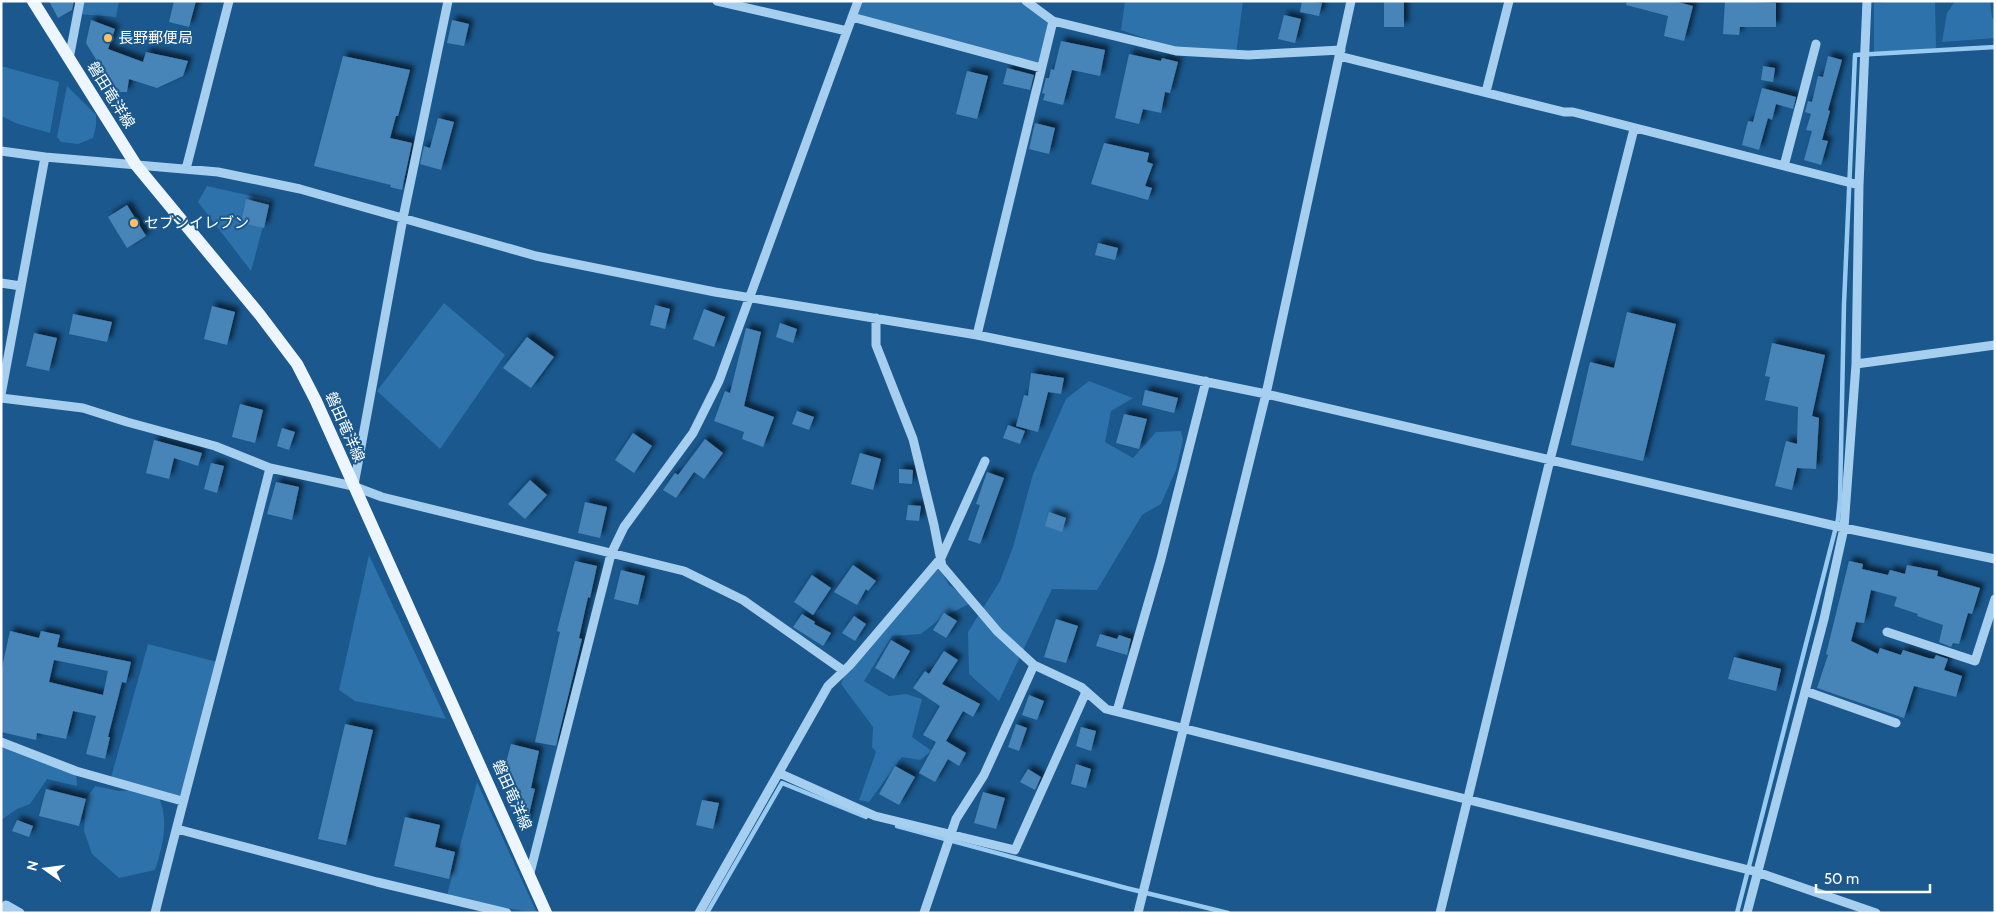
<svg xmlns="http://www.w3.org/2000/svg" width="1996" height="914" viewBox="0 0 1996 914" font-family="Cabin,'Noto Sans JP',sans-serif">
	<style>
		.green { fill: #2d72ab }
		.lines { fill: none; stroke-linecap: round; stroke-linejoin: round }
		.stream { stroke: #99caf0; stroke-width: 4.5 }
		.building { fill: #4784b7; fill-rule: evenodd; filter: url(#shadow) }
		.minor { stroke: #a6ceee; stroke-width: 9 }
		.major { stroke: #edf6ff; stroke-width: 12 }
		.poi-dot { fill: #ffc163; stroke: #1a588d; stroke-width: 2 }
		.labels { text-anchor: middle; stroke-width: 4; stroke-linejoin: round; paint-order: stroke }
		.poi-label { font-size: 15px; fill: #fff; stroke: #1a588d; text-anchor: start }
		.street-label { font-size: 15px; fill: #fff; stroke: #1a588d }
	</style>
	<defs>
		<filter id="shadow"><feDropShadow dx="4.5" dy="-4.5" stdDeviation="2.5" flood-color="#0009"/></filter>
	</defs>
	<rect width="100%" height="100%" fill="#1a588d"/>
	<!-- green -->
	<path class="green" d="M80,1H119L116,17L78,14Z
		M856,1H1017L1053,21L1041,68L852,17Z
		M1125,1H1243L1236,54L1181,51L1121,30Z
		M1895,1H1935L1936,48L1874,54V3Z
		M1955,1H1990L1992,18L1995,19V38L1942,42L1947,13Z
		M1,66L59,82L50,133L18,124L1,116Z
		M67,86L96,115V126L93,138L78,144L61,142L57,137Z
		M207,186L270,200L251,271L198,202Z
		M444,303L505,355L440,449L377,391Z
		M1089,381L1133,398L1111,411L1105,442L1133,458L1156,432L1181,431L1183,440L1176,470L1161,504L1142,515L1097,590L1052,589L999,701L969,674L968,632L1000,581L1013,547L1033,474L1066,399Z
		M369,555L446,719L355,701L339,690Z
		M936,563L949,585L973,602L941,618L921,634L892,636L864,681L889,696L906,694L922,699L912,737L932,751L920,760L902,757L869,802L859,800L876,752L872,747L873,727L841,684L848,667Z
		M148,644L221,663L182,801L157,794C170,817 163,846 155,870L119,878L92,854L84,831L86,799L95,786L119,791L141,790L110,781Z
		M1,742L76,771L77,786L47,779L30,804L17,809L1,820Z
		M477,782L537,913L446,899Z"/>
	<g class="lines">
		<!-- stream -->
		<path class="stream" d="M897,826L1126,888L1228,913
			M707,913L782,783L866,817
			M1737,913L1838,519L1840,499L1844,304L1855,55L1995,47"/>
	</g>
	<!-- building -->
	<path class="building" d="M49,1H74L72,10L58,18Z
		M174,1H196L189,27L169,22Z
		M1302,1L1322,3L1319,16L1300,12Z
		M1384,1H1404V27H1384Z
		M1627,1H1674L1693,6L1684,41L1664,36L1668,16L1626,5Z
		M1725,1L1776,3V27H1740L1739,35L1723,34Z
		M1284,15L1301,19L1295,43L1278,39Z
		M91,20L115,29L108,49L143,62L146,52L188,61L183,76L157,88L129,79L127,92H116L86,43Z
		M452,20L469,24L464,46L447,43Z
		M1061,41L1105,50L1100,76L1072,70L1063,105L1043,100L1045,94L1042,93L1046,78H1049L1051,69L1054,70Z
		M1129,54L1161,61L1162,58L1178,62L1170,93L1165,92L1161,113L1143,109L1139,124L1115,118Z
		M343,56L410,70L398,116H396L390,138L412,143L402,190L390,187L391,185L314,166Z
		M1828,56L1842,60L1828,110L1830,111L1822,140L1828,141L1821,165L1804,160L1812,131L1806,130L1811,114L1805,112L1808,101L1812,102L1818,76L1823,77Z
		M1763,66L1775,68L1773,82L1761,80Z
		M1007,68L1034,75L1030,90L1003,84Z
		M967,71L988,76L977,119L956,114Z
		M1762,88L1796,97L1793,109L1776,104L1772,120L1768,118L1759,150L1742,145L1748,121L1753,122Z
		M438,118L454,122L441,170L420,164L424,146L430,148Z
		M1035,123L1055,128L1049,154L1029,149Z
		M1104,143L1149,153L1147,162L1153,164L1145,186L1152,188L1148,200L1091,184Z
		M246,199L269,205L264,228L241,223Z
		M127,205L146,236L127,248L108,217Z
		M1098,243L1118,248L1115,260L1095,255Z
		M655,305L670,309L665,329L650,325Z
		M212,306L235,312L227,345L204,339Z
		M704,309L725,317L714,347L693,339Z
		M1627,312L1676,324L1643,461L1571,445L1590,362L1614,368Z
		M73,314L112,322L107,342L69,334Z
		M780,323L797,329L793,343L776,337Z
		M746,328L761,332L744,406L774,417L763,447L742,439L744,432L714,421L725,391L730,393Z
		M34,333L57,338L49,371L26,366Z
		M527,337L554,357L531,388L503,368Z
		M1772,343L1825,355L1812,416L1819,418L1816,469L1797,468L1792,490L1775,486L1786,441L1797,444L1798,407L1765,400L1770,377L1765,376Z
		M1031,373L1064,378L1061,394L1048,392L1038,432L1016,426L1024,395L1028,396Z
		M1145,390L1178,398L1174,413L1142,405Z
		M240,404L263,410L255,443L232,437Z
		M797,411L814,417L809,430L792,424Z
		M1124,414L1147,419L1139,449L1116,443Z
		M1008,425L1025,431L1020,444L1003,438Z
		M282,428L295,432L289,450L277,446Z
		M633,433L652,446L634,473L615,460Z
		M705,439L723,453L704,479L694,472L676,498L663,490L675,473L678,475Z
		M154,440L202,453L198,466L174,458L169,479L146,473Z
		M860,453L881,459L873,490L851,484Z
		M211,463L224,466L217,493L204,489Z
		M899,469L913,470L912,484L899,483Z
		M987,472L1004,478L980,544L968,540L980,505L976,504Z
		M530,480L547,495L525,519L508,504Z
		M276,482L299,487L292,520L267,514Z
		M585,502L607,507L600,538L578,533Z
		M908,505L921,506L919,521L906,520Z
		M1049,512L1066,518L1062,532L1045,526Z
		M575,561L597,566L590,598L588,597L579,638L582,639L556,746L535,742L560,632L557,631Z
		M1849,561L1863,564L1862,569L1888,575L1890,570L1905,574L1907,565L1938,571L1937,576L1980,588L1972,614L1968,613L1959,644L1953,643L1951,647L1939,642L1943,625L1917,616L1918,614L1894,606L1897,597L1871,590L1864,623L1856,622L1851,641L1878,654L1880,648L1901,655L1903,650L1928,658L1934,659L1936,655L1948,659L1944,670L1962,676L1956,697L1914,686L1904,718L1817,688L1828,655L1826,654Z
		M853,565L876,581L868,591L866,589L857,605L834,592Z
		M621,570L645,576L638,605L614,599Z
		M812,575L831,588L813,615L794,602Z
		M944,613L957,621L946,638L933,630Z
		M802,614L815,622L814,624L831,633L823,646L793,627Z
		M854,616L866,624L855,641L842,633Z
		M1056,619L1078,626L1066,663L1044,657Z
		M10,631L39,638L41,631L60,635L57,647L131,662L126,683L122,682L108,737H110L105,759L86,754L96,716L73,711L66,739L37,733L36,740L1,732V672ZM54,660L108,671L103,695L49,682Z
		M1100,634L1117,639L1119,635L1131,639L1127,655L1096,646Z
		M891,640L910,651L894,679L875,668Z
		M944,651L958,660L942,684L980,704L973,717L963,711L946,741L966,753L959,766L948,759L935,782L919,773L936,742L923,735L940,706L913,688L925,671L929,674Z
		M1734,657L1781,669L1776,691L1728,679Z
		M1029,695L1044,701L1037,720L1022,715Z
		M345,724L373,730L346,845L318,839Z
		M1016,724L1027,728L1019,751L1008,747Z
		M1081,727L1096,731L1091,751L1076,746Z
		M511,744L539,751L531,788L535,789L525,831L505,766Z
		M1076,764L1091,769L1086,788L1071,784Z
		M895,766L915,777L899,805L879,794Z
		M1028,769L1041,777L1035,790L1020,782Z
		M46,789L86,799L79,826L39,816Z
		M983,792L1005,798L996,829L974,823Z
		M702,800L719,803L713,829L696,825Z
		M405,817L440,825L435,847L455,852L449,879L394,866Z
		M17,820L33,826L29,837L12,831Z"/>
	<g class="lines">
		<!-- minor -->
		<path class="minor" d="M717,1L847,31
			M1026,1L1053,21L1176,51L1248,55L1341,50
			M852,17L1041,68
			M1339,56L1564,112H1573L1859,185
			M69,59L80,1
			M1486,92L1509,1
			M1,151L45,157L218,172L300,189L536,256L715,292L977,335L1266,394L1844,528L1995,559
			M1784,166L1816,44
			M186,169L229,1
			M1,283L21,286
			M876,318V345L913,439L934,525L942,566L998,632L1034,665L1081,687L1106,709L1757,872L1876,913
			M977,335L1053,21
			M1856,364L1995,345
			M1,395L45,157
			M1,398L83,408L127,422L215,446L270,468L353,486L382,497L684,571L743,600L844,671
			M354,485L403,218L448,1
			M1887,632L1975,661L1995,599
			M1805,691L1896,723
			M1117,711L1161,559L1206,381
			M1,742L76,771L182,801
			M779,773L875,816L1015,850L1086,692
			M177,829L377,882L507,913
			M530,873L611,554L624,527L693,433L719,381L858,1
			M2,913L6,905L20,913
			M155,913C192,764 233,616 270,468
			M699,913L828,686L850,665L941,558L985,461
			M924,913L956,819L984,775L1034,665
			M1138,913L1266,394L1351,1
			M1440,913L1550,460L1634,129
			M1747,913L1824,619L1844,528L1856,364L1859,185L1867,1"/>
		<!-- major -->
		<path class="major" d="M33,1L136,165L260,315L297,364L316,401L546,913"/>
	</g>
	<!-- markers -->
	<g class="poi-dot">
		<circle cx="108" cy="38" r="5"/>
		<circle cx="134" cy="223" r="5"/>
	</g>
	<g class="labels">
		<!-- poi labels -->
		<g class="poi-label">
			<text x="118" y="43">長野郵便局</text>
			<text x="144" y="228">セブンイレブン</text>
		</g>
		<!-- street labels -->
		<g class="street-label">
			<text transform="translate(111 95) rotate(58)" y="5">磐田竜洋線</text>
			<text transform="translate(345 427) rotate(66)" y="5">磐田竜洋線</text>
			<text transform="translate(512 795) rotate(66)" y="5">磐田竜洋線</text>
		</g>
	</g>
	<!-- border -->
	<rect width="1996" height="914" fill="none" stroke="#ffffff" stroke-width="5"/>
	<!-- north arrow -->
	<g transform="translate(45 869) rotate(284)" stroke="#1a588d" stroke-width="4" paint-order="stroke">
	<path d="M0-4L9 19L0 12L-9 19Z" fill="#ffffff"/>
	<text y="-8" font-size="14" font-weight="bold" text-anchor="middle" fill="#ffffff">N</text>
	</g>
	<!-- scale -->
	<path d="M1816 884v8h114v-8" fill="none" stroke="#ffffff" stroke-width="2.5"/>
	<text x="1824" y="884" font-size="15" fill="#ffffff" stroke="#1a588d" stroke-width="4" paint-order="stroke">50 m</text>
</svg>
